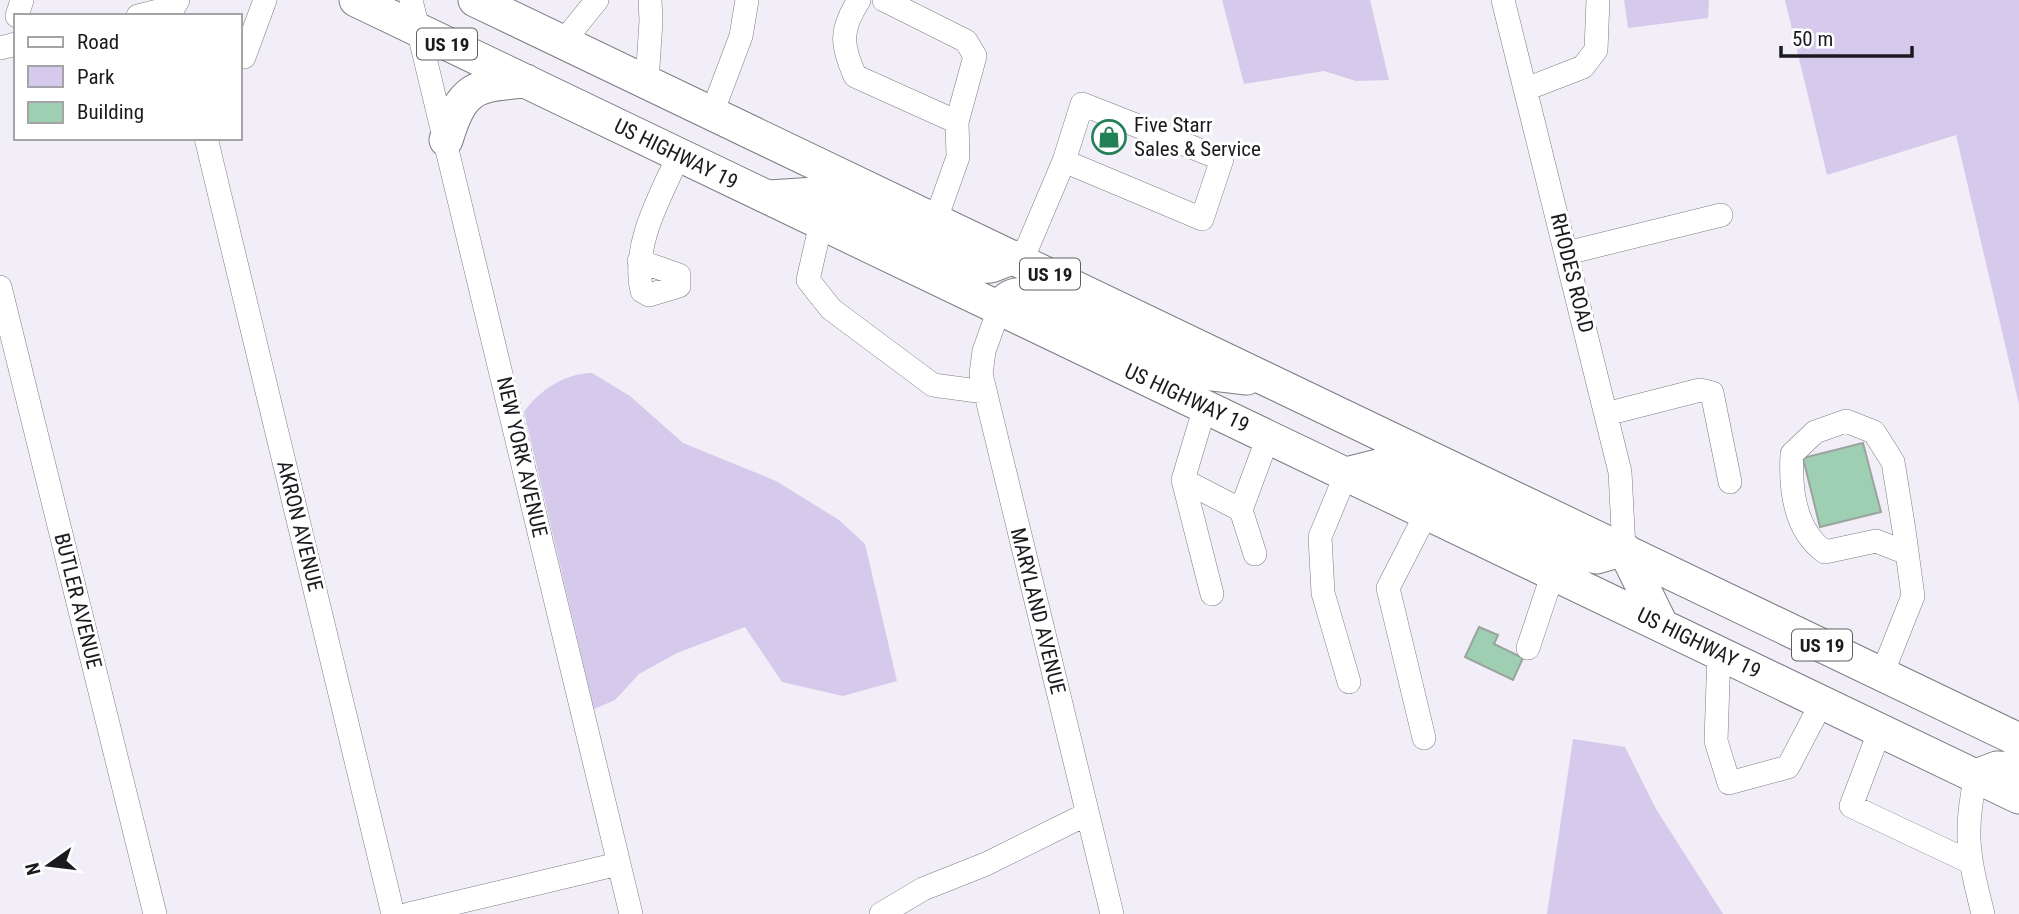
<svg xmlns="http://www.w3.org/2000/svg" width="2019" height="914" viewBox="0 0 2019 914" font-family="'Roboto Condensed',sans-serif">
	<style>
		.green { fill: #d5c9ec }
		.building { fill: #9ecfb3; stroke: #9aa39e; stroke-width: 2 }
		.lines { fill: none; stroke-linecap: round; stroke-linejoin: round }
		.minor-casing { stroke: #7e7c84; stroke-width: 24 }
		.highway-casing { stroke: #7e7c84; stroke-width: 35 }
		.minor { stroke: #fff; stroke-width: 23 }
		.highway { stroke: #fff; stroke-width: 33 }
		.labels { text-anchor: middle; stroke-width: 6; stroke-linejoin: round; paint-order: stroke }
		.shield { fill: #fff; stroke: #5f5f62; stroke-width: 2 }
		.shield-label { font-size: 19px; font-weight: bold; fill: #1b1a1e }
		.poi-label { font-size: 21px; fill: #1b1a1e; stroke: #fff; text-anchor: start }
		.street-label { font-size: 21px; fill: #1b1a1e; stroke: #fff }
	</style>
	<rect width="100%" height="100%" fill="#f1eef7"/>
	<!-- green -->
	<path class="green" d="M1222,0H1370L1389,80L1356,81L1324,71L1244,84Z
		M1624,0H1709L1708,18L1628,28Z
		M1785,0H2019V404L1956,135L1827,175Z
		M592,373L630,396L683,443L776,481L839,520L865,544L897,681L843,696L782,682L745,627L677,653L639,674L615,700L594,709L524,412C540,390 563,374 592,373Z
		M1573,739L1625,747L1656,809L1723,914H1547Z"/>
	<!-- building -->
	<path class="building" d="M1863,443L1881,512L1820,527L1803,458Z
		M1479,627L1498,635L1494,644L1523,658L1513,680L1465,657Z"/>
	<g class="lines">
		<!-- minor casing -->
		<g class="minor-casing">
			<path id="minor" d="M411,0L631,914
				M859,0C840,30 841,44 855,76L957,122
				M884,0L966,41L975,56L957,122L958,157L936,219
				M1503,0L1620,472L1624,549
				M17,16L22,0
				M138,16L174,7L178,0
				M563,42L597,0
				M0,48L16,44
				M244,57L265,0
				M647,82L651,21L650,0
				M1526,89L1583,67L1596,50L1598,0
				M712,113L741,36L747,0
				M206,138L393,914
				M821,223L808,280L831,309L933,385L985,392
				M1567,253L1721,215
				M1022,260L1064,161L1202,219L1222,159L1082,104L1064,161
				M639,261L679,275V286L649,295L642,291C631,246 661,195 679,155
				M0,287L155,914
				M999,309L984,351L981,374L1112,914
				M1205,407L1183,480L1212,594
				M1606,414L1700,390L1712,393L1730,482
				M1346,474L1320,537L1323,593L1349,682
				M1183,480L1241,510
				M1255,554L1241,510L1268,437
				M1528,648L1553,573
				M1719,652L1716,741L1729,783L1788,767L1822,702
				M1882,674L1913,596L1904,530L1893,462L1874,432L1846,421L1815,432L1792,454C1790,489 1794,530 1825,552L1876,541L1907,553
				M1880,730L1851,806L1970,862
				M1424,738L1388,588L1427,512
				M1976,776C1963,834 1969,858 1983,914
				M409,914L618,864
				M881,914L923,889L986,864L1087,814"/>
		</g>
		<!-- highway casing -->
		<g class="highway-casing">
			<path id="highway" d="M356,0L2019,797
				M475,0L2019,740
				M446,140C462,88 473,85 526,81
				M769,197L816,194L970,267L991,266L1014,257
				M999,309C1007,295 1018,292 1034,296L1196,372L1247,378
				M1346,474L1386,464L1570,552L1597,557L1624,549
				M1624,549L1661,624
				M1976,776L1997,768L2019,769"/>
		</g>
		<!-- minor -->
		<use href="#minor" class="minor"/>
		<!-- highway -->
		<use href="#highway" class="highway"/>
	</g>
	<!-- icons -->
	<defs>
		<g id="shop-ring" transform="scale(1.75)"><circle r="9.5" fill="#fff" stroke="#237f55" stroke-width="1.5"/><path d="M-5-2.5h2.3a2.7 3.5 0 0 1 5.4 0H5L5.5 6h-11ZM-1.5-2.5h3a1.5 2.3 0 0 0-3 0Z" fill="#237f55"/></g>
	</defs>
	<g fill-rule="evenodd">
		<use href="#shop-ring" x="1109" y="137"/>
	</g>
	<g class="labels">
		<!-- shield labels -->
		<g class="shield">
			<rect x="417" y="28.5" width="60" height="31" rx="5"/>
			<rect x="1020" y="258.5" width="60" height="31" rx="5"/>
			<rect x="1792" y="629.5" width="60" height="31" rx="5"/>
		</g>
		<g class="shield-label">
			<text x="447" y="51">US 19</text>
			<text x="1050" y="281">US 19</text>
			<text x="1822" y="652">US 19</text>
		</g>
		<!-- poi labels -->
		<g class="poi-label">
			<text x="1134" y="132">Five Starr<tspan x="1134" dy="24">Sales &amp; Service</tspan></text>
		</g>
		<!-- street labels -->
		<g class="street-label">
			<text transform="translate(676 154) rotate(26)" y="7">US HIGHWAY 19</text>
			<text transform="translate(1572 273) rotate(76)" y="7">RHODES ROAD</text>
			<text transform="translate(1187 398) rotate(25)" y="7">US HIGHWAY 19</text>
			<text transform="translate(522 457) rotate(77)" y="7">NEW YORK AVENUE</text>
			<text transform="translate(300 526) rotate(76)" y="7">AKRON AVENUE</text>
			<text transform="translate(78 601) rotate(76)" y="7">BUTLER AVENUE</text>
			<text transform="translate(1038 611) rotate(76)" y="7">MARYLAND AVENUE</text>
			<text transform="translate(1699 643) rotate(26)" y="7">US HIGHWAY 19</text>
		</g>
	</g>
	<!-- legend -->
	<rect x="14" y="14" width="228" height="126" fill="#ffffff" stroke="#a4a3a5" stroke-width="2"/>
	<rect x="28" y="37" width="35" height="10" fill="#ffffff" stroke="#a4a3a5" stroke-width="2"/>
	<text x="77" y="49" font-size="21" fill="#1b1a1e">Road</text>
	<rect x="28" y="66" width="35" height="21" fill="#d5c9ec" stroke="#a4a3a5" stroke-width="2"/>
	<text x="77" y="84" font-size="21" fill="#1b1a1e">Park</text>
	<rect x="28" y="102" width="35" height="21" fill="#9ecfb3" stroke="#a4a3a5" stroke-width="2"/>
	<text x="77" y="119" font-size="21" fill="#1b1a1e">Building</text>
	<!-- north arrow -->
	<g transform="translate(49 865) rotate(256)" stroke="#ffffff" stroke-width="5" paint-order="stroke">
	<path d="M0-5L12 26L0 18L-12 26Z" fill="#1b1a1e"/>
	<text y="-10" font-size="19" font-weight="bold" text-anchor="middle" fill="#1b1a1e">N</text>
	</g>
	<!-- scale -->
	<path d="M1781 46v10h131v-10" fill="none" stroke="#1b1a1e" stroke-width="3.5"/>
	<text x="1792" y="46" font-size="21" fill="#1b1a1e" stroke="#ffffff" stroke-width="5" paint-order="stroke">50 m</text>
</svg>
